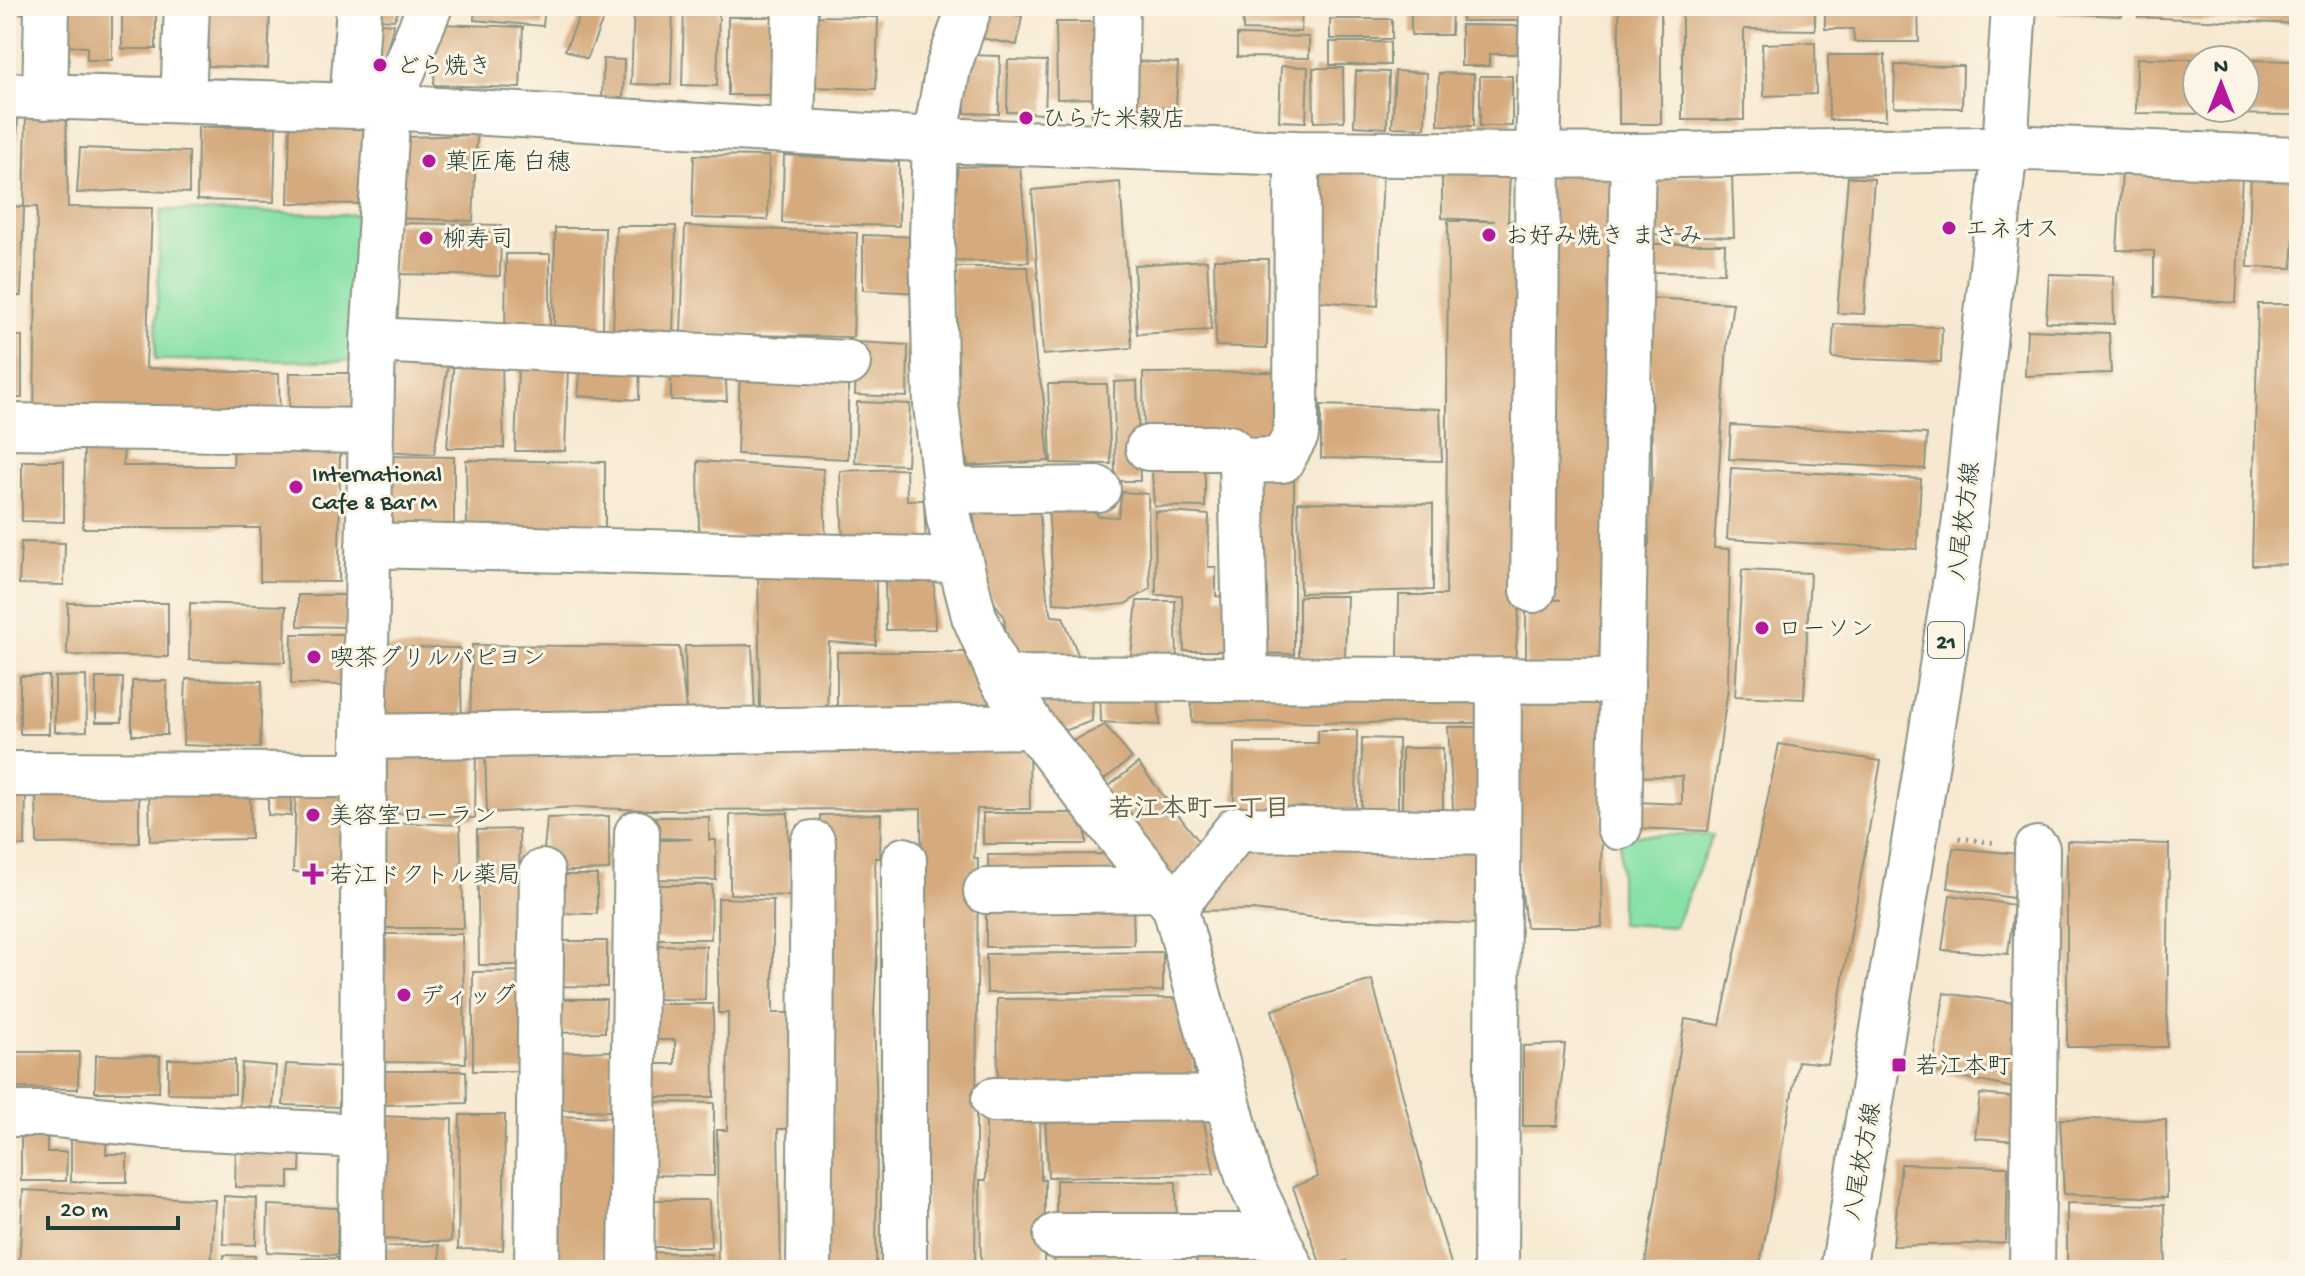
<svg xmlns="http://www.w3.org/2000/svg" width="2305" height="1276" viewBox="0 0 2305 1276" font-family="'Gochi Hand','Klee One',sans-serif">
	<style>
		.green { fill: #87e1a7; stroke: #538f6e; stroke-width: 2 }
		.building { fill: #d5aa7e }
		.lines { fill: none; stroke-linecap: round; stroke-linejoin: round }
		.minor-casing { stroke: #8b9382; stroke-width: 48 }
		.major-casing { stroke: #8b9382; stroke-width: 48 }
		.path { stroke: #8b9382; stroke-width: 5; stroke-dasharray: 2 6; stroke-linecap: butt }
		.minor { stroke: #fff; stroke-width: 44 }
		.major { stroke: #fff; stroke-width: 44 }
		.poi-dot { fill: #b5179e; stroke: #fcf5e5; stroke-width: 3 }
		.labels { text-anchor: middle; stroke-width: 6; stroke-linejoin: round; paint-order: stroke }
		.shield { fill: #fcf5e5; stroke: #617469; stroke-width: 2 }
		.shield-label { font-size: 22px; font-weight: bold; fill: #1f3d34 }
		.poi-label { font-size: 24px; fill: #1f3d34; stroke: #fcf5e5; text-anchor: start }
		.street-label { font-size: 24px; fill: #1f3d34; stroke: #fcf5e5 }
		.neighbourhood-label { font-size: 26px; font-weight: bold; fill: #5f634e; stroke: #fcf5e5 }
	</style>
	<rect width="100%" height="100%" fill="#fcf5e5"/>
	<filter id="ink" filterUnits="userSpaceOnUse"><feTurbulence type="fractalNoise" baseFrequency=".0125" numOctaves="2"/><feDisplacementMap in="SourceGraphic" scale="16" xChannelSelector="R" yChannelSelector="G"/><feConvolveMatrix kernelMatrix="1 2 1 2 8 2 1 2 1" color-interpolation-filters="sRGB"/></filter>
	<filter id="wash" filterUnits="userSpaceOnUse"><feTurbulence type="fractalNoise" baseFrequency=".006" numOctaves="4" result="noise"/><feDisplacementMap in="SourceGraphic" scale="32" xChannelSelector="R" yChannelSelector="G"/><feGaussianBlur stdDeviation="1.8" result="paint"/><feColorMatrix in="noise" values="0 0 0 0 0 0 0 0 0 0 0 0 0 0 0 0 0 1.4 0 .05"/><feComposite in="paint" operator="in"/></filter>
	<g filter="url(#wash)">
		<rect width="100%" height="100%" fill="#f7e9d1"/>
		<!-- green -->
		<path class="green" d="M161,210L369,215L356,361L155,360Z
			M1620,835H1713L1675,927L1620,924Z"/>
		<g id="blocks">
			<!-- building -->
			<path class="building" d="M6,6H29V14L6,12Z
				M66,6H112V60H87V47L66,46Z
				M122,6H156V49H122Z
				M379,6H401L394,20L379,19Z
				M475,6H545L543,26L474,20Z
				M634,6H673L671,85L631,84Z
				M1000,6H1034L1033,13L1000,8Z
				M1056,6H1096V11H1056Z
				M1243,6L1302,9L1301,32L1243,30Z
				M1323,6H1386V14H1323Z
				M1411,6H1452L1451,35H1411Z
				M1462,6H1523V21H1462Z
				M1619,6H1661V124H1619Z
				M1682,6H1815V30L1744,29V120H1682Z
				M1825,6L1918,7L1919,42H1854L1853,29H1825Z
				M2056,6H2122V16L2056,13Z
				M2139,6H2299V24L2138,17Z
				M684,7L719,9L717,86L682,85Z
				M209,10L270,12L268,68L208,66Z
				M582,10L603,19L587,59L565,50Z
				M986,11L1022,16L1017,45L981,38Z
				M813,16L878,17L876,89L811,87Z
				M728,17H774V95H728Z
				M1330,19H1392V39H1330Z
				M1056,22H1098V98L1057,99Z
				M378,23L394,24L382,66H376Z
				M436,24L523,27L520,88L434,85Z
				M1461,25L1520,26L1519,54H1489V66H1461Z
				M1237,35L1309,37V58L1237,57Z
				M1330,42H1390V65H1330Z
				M1815,42L1816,94L1764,96L1762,44Z
				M966,55L1000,56L999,114L965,113Z
				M1828,55H1885L1886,120H1829Z
				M2137,58L2197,59V108H2245V60L2299,61V115L2136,113Z
				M603,59L624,60L623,101L602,100Z
				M1008,60L1047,61L1045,114L1007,112Z
				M1129,61L1178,63L1176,108L1128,107Z
				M1895,65L1963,66L1962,108L1894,107Z
				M1281,66L1308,67L1306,122L1279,121Z
				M1313,68H1343L1344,121L1314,122Z
				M1356,71L1389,72L1387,128L1354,126Z
				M1395,71L1427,73L1425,128L1392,127Z
				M1439,73L1474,74V126L1438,125Z
				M1480,76H1512V126H1480Z
				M6,110H18L15,197H6Z
				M66,112L68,207L152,208L146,368L279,374L280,421L34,415L37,207H24L26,115Z
				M290,124L370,125L366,204L288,203Z
				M198,127H276L274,202L197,200Z
				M477,135L473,221L394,218L405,137Z
				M80,148L189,152V193L131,190L77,193Z
				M694,155L769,156L768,220L692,218Z
				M784,155L899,162V226L782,223Z
				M1305,163L1383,165L1378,306L1306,300Z
				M1020,166L1029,262L948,261L951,167Z
				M1442,166L1510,167L1508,221H1524L1520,595L1515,663L1398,657L1399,595H1446L1448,221H1495L1442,218Z
				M2251,171L2299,172V237H2294L2292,268L2248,267Z
				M1548,173H1619L1610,668L1526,666V600H1561L1540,598Z
				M2122,173L2242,175L2236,303L2154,297V251L2117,250Z
				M1732,176L1734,237L1647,234L1648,177Z
				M1848,177L1874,179L1864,314L1837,313Z
				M1120,182L1132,348L1043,355L1032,190Z
				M6,206L24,207L21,296H6Z
				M396,223L501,225L500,276L395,274Z
				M616,226H676L673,335H613Z
				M685,226L857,233L853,337L681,334Z
				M555,228H605L603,329L554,327Z
				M863,235L921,237V293L863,290Z
				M1651,244H1725L1724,273L1651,272Z
				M506,254H550V334L505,333Z
				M1214,259H1268L1267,348L1216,346Z
				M1207,260L1211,330L1137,334L1134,265Z
				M951,267H1028L1036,361L1043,394L1049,461L968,466L955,396Z
				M2049,274L2113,276L2114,324L2046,322Z
				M1650,298L1733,303L1727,344L1714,548L1730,549L1728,688L1708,831L1634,828L1635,802L1682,804V776L1630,777L1636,543L1649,544L1648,515L1652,477L1651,376L1648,340Z
				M2258,304H2299V564L2252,565Z
				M1834,324L1942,327L1941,362L1832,358Z
				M2027,330L2109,333L2111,373L2025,376Z
				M6,336H22V398H6Z
				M857,342L908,345L907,397L855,395Z
				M392,355L449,358L434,454L385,451Z
				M454,358L502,361L504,448H447Z
				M581,361L640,362L639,400L578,396Z
				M671,363L725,365L727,401L671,400Z
				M518,366L568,368L565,451H515Z
				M740,369L848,373V459L737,454Z
				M1276,372L1277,438H1144L1143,373Z
				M290,373H356L355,422H289Z
				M1137,381L1140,481H1115L1114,382Z
				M1048,384H1107L1111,464L1051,463Z
				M857,402L910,404L907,465L855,463Z
				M1321,405L1440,409L1442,461L1321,458Z
				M1731,425L1927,434L1925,469L1729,459Z
				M84,443H124L123,466H233L234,444H340L339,582L260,581V528H83Z
				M382,456L454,457V536L382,534Z
				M1151,456H1202L1205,479V507L1154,506Z
				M466,460L605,462V533L467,531Z
				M22,461H64V522L22,521Z
				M698,461L823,469L826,541L699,533Z
				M1294,464V654L1250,653L1248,465Z
				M1731,468L1921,479L1917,549L1727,539Z
				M906,469L907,500H924L926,544L843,545L840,471Z
				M1122,492L1148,494L1150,589L1125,604L1104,606L1054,603L1048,505L1078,511H1097V516L1118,517Z
				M1298,502L1433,504V590L1300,593Z
				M1039,509L1047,597L1052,616L1063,617L1081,662H1008L1004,616L990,597L980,559L973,511Z
				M1155,511L1209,515L1208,567H1216V596L1227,597L1230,651H1184L1182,595H1156Z
				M21,542L65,543L64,585L19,584Z
				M758,570L876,572V645L829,642L827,714L760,710Z
				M1742,570L1810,573L1804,699L1735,696Z
				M934,579L935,629L886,630L885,580Z
				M298,595H347V627L298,626Z
				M1299,596H1347L1345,657H1299Z
				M1137,601H1175L1177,657L1131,656Z
				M68,603H168V657L67,655Z
				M190,603L286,606L285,662L189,660Z
				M292,634H344L343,685L291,684Z
				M472,645L679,647L686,708L685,646L752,645L755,714L470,720Z
				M378,647L460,648L462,720L376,721Z
				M837,652H976L1004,718L837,716Z
				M20,676H49V734H20Z
				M86,676L87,731L55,732V677Z
				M96,678H123L122,722H96Z
				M186,679L262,681L260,748L183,745Z
				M132,681H167V735H132Z
				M6,683H12V745H6Z
				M1033,683H1093L1092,721L1053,735Z
				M1191,688H1482L1480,723L1192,722Z
				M1100,691H1158L1160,725L1101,722Z
				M1517,692L1607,694L1601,867L1602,927H1526L1519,867Z
				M1105,725L1132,758L1097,785L1066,744Z
				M1448,727H1484V824L1454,823Z
				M1318,730H1357L1356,816L1234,815V743H1318Z
				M1362,738L1398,739V816L1361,815Z
				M1779,744L1881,761L1828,1064L1798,1061L1759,1270H1644L1685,1019L1720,1025Z
				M476,745L475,818L379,812L382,749Z
				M1029,747L1030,809H977L974,858H978L975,1270H926L921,809L646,810L575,807L487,813L485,753Z
				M1402,748H1443V818H1402Z
				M1138,763L1201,844L1173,878L1104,790Z
				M268,784L291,785V816L268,815Z
				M296,787L344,789L341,873L293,872Z
				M6,788H26L25,846L6,845Z
				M139,789V843L37,844L36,791Z
				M250,789L251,839L150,841L149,790Z
				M788,813L790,896L730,894V815Z
				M983,813H1086V844H983Z
				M881,814L880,858H875L877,955L874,1012L877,1120L876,1270H820V815Z
				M609,816V870L542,872L547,818Z
				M646,817H709V840H716V880L647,879L649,841L692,839L647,838Z
				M383,822L460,825L464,928H383Z
				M519,829L521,965H479L477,830Z
				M2067,841L2169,844L2167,1047H2067Z
				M1240,844L1480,845L1479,924L1318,918L1253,910L1188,911Z
				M1953,848L2019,854L2013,898L1948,888Z
				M1123,854V882H988V855Z
				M548,875H597V914L548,913Z
				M645,885H712L711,939H645Z
				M1950,895L2014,905L2008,954L1942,950Z
				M718,898L773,900V1013H794V1129H778L781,1270H718L717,1130H727L728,1013H718Z
				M1133,902L1134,945L986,947V903Z
				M379,934H462L466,1063L380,1062Z
				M553,941H607V987L551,986Z
				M644,945L706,946L705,1000L644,999Z
				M1163,952V991L987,993L986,954Z
				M531,971L528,1071H473V972Z
				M1372,980L1428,1190L1453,1270H1348L1346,1261L1322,1268L1293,1187L1318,1177L1272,1010Z
				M1944,993L2021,1004L2013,1088L1933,1071Z
				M1189,998L1195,1090H998L997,999Z
				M546,999H606L605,1032L546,1033Z
				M645,1004H713L714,1097H644V1064H675V1040H644Z
				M1565,1044L1557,1126H1523V1046Z
				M612,1051L610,1111L547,1109L548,1053Z
				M10,1052H79L78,1089L10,1088Z
				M96,1055L160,1056L159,1092H95Z
				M168,1059L235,1060V1094L168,1093Z
				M242,1063L276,1066L273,1108L239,1107Z
				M286,1064L344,1067L341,1107L283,1105Z
				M382,1071H466L467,1103L380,1105Z
				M1980,1094L2021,1098L2018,1141L1975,1138Z
				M642,1102L714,1103V1176L642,1175Z
				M460,1115H505L503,1250L458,1249Z
				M986,1115H1040L1041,1180H1045L1044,1270H981L980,1180H986Z
				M378,1116L452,1119L451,1242L380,1239Z
				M548,1116L621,1118L622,1270H547Z
				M1045,1116L1203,1117L1214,1174L1048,1177Z
				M2060,1119L2166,1120L2167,1198L2064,1194Z
				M21,1129H47V1152H67L66,1181H21Z
				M71,1131H107L106,1154H127V1182H71Z
				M6,1136H9V1166H6Z
				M236,1142L301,1143L300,1172H289V1188L235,1187Z
				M1901,1164L2008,1167L2006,1243L1893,1246Z
				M1056,1180L1176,1182L1177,1227L1056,1226Z
				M23,1190L215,1200L211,1270H19Z
				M224,1196L257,1198L256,1245L223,1244Z
				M652,1200H709L711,1247H653Z
				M2067,1203L2164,1205L2166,1270H2067Z
				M268,1205L338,1208L337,1255L267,1252Z
				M439,1245L441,1270H375V1247Z
				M1196,1247H1245L1247,1270H1197Z
				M1054,1249H1184V1270H1055Z
				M649,1252L711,1254V1270H649Z
				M224,1255L255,1256L254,1270H223Z
				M339,1258V1270H302V1259Z"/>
		</g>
	</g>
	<g filter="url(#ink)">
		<use href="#blocks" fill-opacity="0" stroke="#8b9382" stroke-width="2"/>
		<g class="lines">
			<!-- minor casing -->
			<g class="minor-casing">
				<path id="minor" d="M970,6L948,68L935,140L932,239L936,405L949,518L974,616L1001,678L1032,726L1175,907L1248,1177L1292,1270
					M6,95L388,107L935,140L1297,153L1633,156L2031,148L2299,159
					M45,97L47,6
					M183,100L187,6
					M352,106L359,6
					M792,131L795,6
					M1114,146L1117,6
					M373,340L848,363
					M6,426L370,431
					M1148,448H1229L1241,461
					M946,491L1098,489
					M368,545L960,560
					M1533,590L1538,155L1542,6
					M1001,678L1622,681
					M1246,679L1241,461L1282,460L1296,435L1297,153
					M364,737L1032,726
					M6,774L364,775
					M1619,827L1633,156
					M904,860V1270
					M986,891L1160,889
					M1175,907L1237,829L1498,833
					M994,1100L1227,1098
					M6,1114H47L165,1126L362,1136
					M1056,1236H1276
					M361,1270L364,737L373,340L388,107L430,6
					M537,1270L542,872
					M631,1270L637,833
					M809,1270L813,843
					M1496,1270L1499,680
					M2032,1270L2037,849"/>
			</g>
			<!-- major casing -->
			<g class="major-casing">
				<path id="major" d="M1843,1270L1916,831L1964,527L2005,148L2014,6"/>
			</g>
			<!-- path -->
			<path class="path" d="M1959,838L1996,843"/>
			<!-- minor -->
			<use href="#minor" class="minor"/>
			<!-- major -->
			<use href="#major" class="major"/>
		</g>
	</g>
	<!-- markers -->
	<g class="poi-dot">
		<circle cx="380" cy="65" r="8"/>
		<circle cx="1026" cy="118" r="8"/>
		<circle cx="429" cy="161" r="8"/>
		<circle cx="1949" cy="228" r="8"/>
		<circle cx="1489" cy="235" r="8"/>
		<circle cx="426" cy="238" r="8"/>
		<circle cx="296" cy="487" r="8"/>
		<circle cx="1762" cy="628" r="8"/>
		<circle cx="314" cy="657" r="8"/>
		<circle cx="313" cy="815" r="8"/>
		<path d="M309 862h8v8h8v8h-8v8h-8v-8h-8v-8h8z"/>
		<circle cx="404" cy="995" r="8"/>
		<rect x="1891" y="1057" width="16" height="16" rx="4"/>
	</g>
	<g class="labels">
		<!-- shield labels -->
		<rect class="shield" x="1928" y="622" width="36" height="36" rx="6"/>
		<g class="shield-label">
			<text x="1946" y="648">21</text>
		</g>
		<!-- poi labels -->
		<g class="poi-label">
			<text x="396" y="73">どら焼き</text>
			<text x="1042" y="126">ひらた米穀店</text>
			<text x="445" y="169">菓匠庵 白穂</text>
			<text x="1965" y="236">エネオス</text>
			<text x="1505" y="243">お好み焼き まさみ</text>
			<text x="442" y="246">柳寿司</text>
			<text x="312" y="481">International<tspan x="312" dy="28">Cafe &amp; Bar M</tspan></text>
			<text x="1778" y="636">ローソン</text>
			<text x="330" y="665">喫茶グリルパピヨン</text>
			<text x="329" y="823">美容室ローラン</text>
			<text x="329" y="882">若江ドクトル薬局</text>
			<text x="420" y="1003">ディッグ</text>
			<text x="1915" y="1073">若江本町</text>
		</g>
		<!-- street labels -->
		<g class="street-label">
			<text transform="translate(1963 521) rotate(-83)" y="8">八尾枚方線</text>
			<text transform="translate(1861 1161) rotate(-80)" y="8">八尾枚方線</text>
		</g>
		<!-- neighbourhood labels -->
		<g class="neighbourhood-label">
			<text x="1199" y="816">若江本町一丁目</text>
		</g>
	</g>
	<!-- margin -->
	<rect width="2305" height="1276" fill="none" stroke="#fcf5e5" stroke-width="32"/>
	<!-- north arrow -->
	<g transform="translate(2221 84)"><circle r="38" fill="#fcf5e5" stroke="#a4ab9e" stroke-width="2"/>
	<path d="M0-6L14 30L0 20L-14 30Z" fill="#b5179e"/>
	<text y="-12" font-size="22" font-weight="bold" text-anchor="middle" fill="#1f3d34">N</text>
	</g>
	<!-- scale -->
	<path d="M48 1216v12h130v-12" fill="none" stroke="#1f3d34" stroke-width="4"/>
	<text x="60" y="1216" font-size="24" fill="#1f3d34" stroke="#fcf5e5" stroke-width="6" paint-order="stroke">20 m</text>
</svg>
